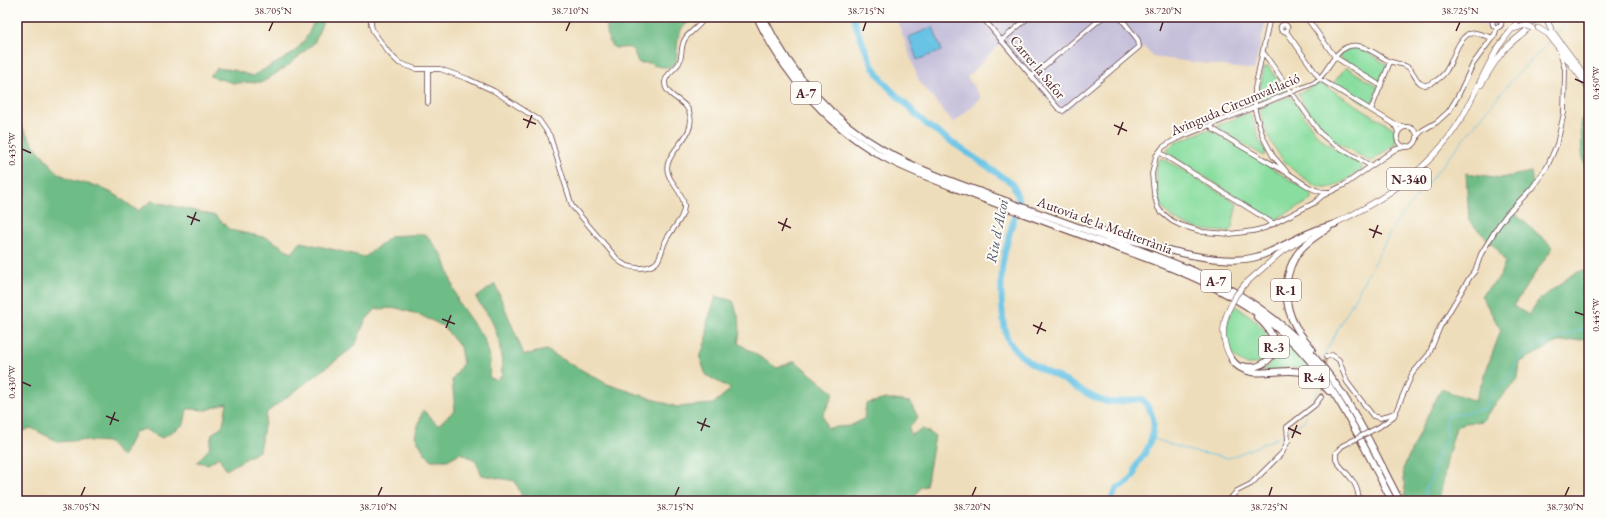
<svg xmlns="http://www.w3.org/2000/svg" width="1606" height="518" viewBox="0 0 1606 518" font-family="'EB Garamond',serif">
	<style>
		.built { fill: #e3d3f2 }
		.industrial { fill: #c6c0da }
		.green { fill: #88dd9f; stroke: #697e65 }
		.forest { fill: #6ebc86; stroke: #5c6e58 }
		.water { fill: #67c3e5; stroke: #587188 }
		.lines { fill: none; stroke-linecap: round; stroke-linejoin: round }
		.stream { stroke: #67c3e5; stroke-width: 1 }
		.river { stroke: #67c3e5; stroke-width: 6 }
		.minor-tunnel { stroke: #cdb79d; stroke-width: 4; stroke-dasharray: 4 2; stroke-linecap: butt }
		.minor-casing { stroke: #633c40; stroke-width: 5.5 }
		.major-casing { stroke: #633c40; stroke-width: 6 }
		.highway-casing { stroke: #633c40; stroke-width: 8 }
		.minor { stroke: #fff; stroke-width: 4 }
		.major { stroke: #fff; stroke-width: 5 }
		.highway { stroke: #fff; stroke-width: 6 }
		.rail { stroke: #4a1f2b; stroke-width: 1 }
		.minor-bridge-casing { stroke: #633c40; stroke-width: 5.5; stroke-linecap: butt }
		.major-bridge-casing { stroke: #633c40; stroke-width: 6; stroke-linecap: butt }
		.minor-bridge { stroke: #fff; stroke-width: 4 }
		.major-bridge { stroke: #fff; stroke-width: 5 }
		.ticks { fill: none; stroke: #4a1f2b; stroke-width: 1.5 }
		.labels { text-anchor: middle; stroke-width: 4; stroke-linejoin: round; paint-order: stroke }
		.shield { fill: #fdfcf7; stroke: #806168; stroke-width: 1 }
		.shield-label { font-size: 13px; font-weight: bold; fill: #4a1f2b }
		.street-label { font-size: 14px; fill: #4a1f2b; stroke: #fdfcf7 }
		.water-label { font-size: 15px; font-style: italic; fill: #54586c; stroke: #fdfcf7 }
		.neatline { fill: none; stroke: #4a1f2b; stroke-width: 1.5 }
		.ticks-label { font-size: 10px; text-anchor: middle; fill: #4a1f2b }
	</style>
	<rect width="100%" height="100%" fill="#fdfcf7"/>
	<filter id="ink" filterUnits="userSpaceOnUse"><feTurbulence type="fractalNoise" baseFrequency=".025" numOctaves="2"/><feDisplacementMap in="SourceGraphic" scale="8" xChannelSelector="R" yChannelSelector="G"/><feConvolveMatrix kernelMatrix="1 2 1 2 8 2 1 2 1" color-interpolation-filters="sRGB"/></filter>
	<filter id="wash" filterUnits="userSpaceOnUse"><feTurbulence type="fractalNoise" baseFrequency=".012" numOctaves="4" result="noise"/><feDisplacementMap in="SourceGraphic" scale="16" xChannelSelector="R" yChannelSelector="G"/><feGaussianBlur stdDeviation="0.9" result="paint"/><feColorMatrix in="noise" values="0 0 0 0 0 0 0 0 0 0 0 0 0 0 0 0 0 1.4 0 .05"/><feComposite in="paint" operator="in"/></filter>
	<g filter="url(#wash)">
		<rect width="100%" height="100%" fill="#eeddba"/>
		<!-- built -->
		<path class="built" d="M1469,17H1500L1493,31Z"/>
		<!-- industrial -->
		<path class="industrial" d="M896,17H1267L1254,70L1153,57L1144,47L1061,115L1000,44L967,77L981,98L954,123L919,81Z"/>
		<!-- green -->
		<path class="green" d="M1352,48L1362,49L1386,64L1387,65L1380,83L1339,57L1346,50Z
			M1268,66L1285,91L1261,101L1260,99V87L1264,68Z
			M1346,67L1378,87L1372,105L1369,106L1349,93V92L1346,90L1345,91L1333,84Z
			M1321,83L1393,128L1396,131L1395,144L1371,162L1328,137L1321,129L1297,94Z
			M1288,97H1291L1318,136L1329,145L1361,165L1362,169C1352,176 1339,187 1327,188C1319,189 1313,184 1307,180C1280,163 1267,141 1260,110L1262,107Z
			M1248,113L1252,115L1259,140L1266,152L1264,156L1217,128L1219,125Z
			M1207,130H1211L1305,189L1312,194V200L1274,220L1167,153L1168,148L1179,141Z
			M1161,158L1164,159L1237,203L1231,231C1210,233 1183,228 1167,213C1158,205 1156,190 1156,179C1156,172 1156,163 1161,158Z
			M1234,305C1243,311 1253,317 1261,326C1273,340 1276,364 1251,364C1246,365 1241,362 1237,359C1220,345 1225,322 1234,305Z
			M1275,333L1313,371L1297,368L1282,367L1281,370L1259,371C1276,364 1281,349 1275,333Z"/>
		<!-- forest -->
		<path class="forest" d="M316,17H325L314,43L289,65L263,82L234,83L209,76L217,68L234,70L252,76C264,69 285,60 295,51C305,42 311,29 316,17Z
			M608,17H694L682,28L678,37L676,63C671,69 660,67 653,65L651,63H639C635,59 636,53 632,49C628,46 621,49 616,48C606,46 606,25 608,17Z
			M1589,112V186L1582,152L1581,120Z
			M17,119L33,144L58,173L74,181L97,186L116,195L138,211L152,201L216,216L230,230L268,238L292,253L301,242L365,257L391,236L425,234L443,256L458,302L484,339L490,360L489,377L496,380L502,376C502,357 500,335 490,318C486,311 480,305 476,298L495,284L524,355L546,350L607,384L677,407L713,404L731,389L706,375L700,358L707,337V323L716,296L733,301C739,318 742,325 738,343L777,368L795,361L834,393L823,415L827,428L850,426L864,419L866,404L886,399L910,402L918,417L909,427L911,435L923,429L935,436L926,486L921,487L912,501H703L702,500L701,501H524L515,481L482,475L475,460L461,453L447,460H431L426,455L415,436L423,410L438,425L455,410L452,380L463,363L460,347L443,326L420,315L397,308L376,309L365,321L355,346L267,412L259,451L226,470L219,457L208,464L197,462L209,449L212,434L223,425L227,403L207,410L187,409L184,424L162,438L144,429L135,432L122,457L108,442L81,440L59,442L31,428L17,433Z
			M1531,172L1533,186L1513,212L1553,247L1513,306L1529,315L1538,301L1573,274L1584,270L1589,265V339L1558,342L1520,362L1518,379L1490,410L1483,421L1465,423L1456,427L1448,455L1439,501H1406L1403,469L1420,431L1441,389L1475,401L1501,330L1481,295L1499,278L1505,262L1498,250L1469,221L1466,173L1501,178Z"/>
		<!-- water -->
		<path class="water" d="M933,27L942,51L917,60L909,37Z"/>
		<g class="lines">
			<!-- stream -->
			<path class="stream" d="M1557,33L1571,17
				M1323,363L1325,353L1396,222L1510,82L1551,40
				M1311,405L1317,393L1319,384
				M1290,430L1304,421L1307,414
				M1152,438L1190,451L1229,458L1275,439L1285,433
				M1426,501L1425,489L1434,474L1435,460L1447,437L1446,416L1485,409L1490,392L1507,381L1522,354L1550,340L1580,330L1589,329"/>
			<!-- river -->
			<path class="river" d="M854,17L857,29L873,67L887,86L927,125L1013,184L1019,200C1014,219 1008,237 1004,256C1000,273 1000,329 1010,343C1021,360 1042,370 1060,378C1072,384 1095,401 1109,402C1119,403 1131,399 1142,399C1158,416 1156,433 1145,453C1140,461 1134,465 1135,474L1129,482L1117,488L1111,501"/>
		</g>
	</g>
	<g filter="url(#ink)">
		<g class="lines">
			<!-- minor-tunnel -->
			<path class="minor-tunnel" d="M1323,369L1326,357
				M1321,397L1323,383"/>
			<!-- minor casing -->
			<g class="minor-casing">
				<path id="minor" d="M371,17V25L373,31L388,52L399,63L416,69H440L468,79L494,91L539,120L550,136L572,206L619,261C628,269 648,271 657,262C661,256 662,249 665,242C670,230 685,219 684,205C683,189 663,179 668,163C673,146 695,135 690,115C688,100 664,97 665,82C666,73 675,70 679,63C683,55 680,47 685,39C690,31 701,26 705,17
					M982,17L1058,108L1063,111L1139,47L1138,40L1120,17
					M1270,17L1255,88V111L1263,137L1273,156L1286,171
					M1306,17L1335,57L1381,86
					M1492.5 23a4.5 4.5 0 1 1 9 0a4.5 4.5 0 1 1-9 0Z
					M1280.5 28a3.5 3.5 0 1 1 7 0a3.5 3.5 0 1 1-7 0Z
					M1286,31L1320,79L1394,124
					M1001,41L1029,17
					M1263,52L1320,133L1332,143L1371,166
					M428,69V103
					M1032,76L1103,17
					M1371,110L1390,62
					M1211,125L1213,129C1236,144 1260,157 1284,171C1298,178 1311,193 1328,192
					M1397 137a10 10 0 1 1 20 0a10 10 0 1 1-20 0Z
					M1398,133L1397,129L1394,124L1405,127
					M1417,139L1418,135L1423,130L1437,122L1449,111L1458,96L1473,64L1495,34L1497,27
					M1407,146L1394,150L1344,185L1322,196L1314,203L1265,228L1253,231L1230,234L1203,232L1180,225L1172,221L1161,212L1158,208L1154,194L1152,174L1156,156L1163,147L1176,139L1314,83C1328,74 1331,54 1347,47C1362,41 1376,55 1389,61C1395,64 1403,63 1409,68C1414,72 1416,82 1422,84C1425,86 1430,84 1433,82C1454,73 1451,46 1468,34L1476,33L1493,38
					M1159,152L1274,224
					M1326,357L1332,355L1339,360L1347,382L1373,416L1381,418L1396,412
					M1379,427L1394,416L1412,374L1429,354L1440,327L1470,277L1475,271L1481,254L1498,226L1507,214L1532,188L1547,167L1557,144L1564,113L1565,70L1560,52
					M1342,446L1336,453V460C1346,475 1358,480 1359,501
					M1228,501L1237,491L1251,484L1282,453L1288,441L1287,427L1315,405L1321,397"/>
			</g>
			<!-- major casing -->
			<g class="major-casing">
				<path id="major" d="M1547,20L1552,31L1589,81
					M1538,28L1548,34L1589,88
					M1514,29L1526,25
					M1481,85C1489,72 1497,57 1508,46C1518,36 1529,31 1536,17
					M1331,225C1384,201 1435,166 1464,114C1475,93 1484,72 1496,51C1503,39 1513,29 1521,17
					M1245,284L1279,254L1309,235
					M1228,311C1221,328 1222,344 1232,360"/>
			</g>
			<!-- highway casing -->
			<g class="highway-casing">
				<path id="highway" d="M757,17C785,77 832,131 891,161C919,175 948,185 976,196C1026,215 1076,233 1126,251C1183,271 1237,293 1284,334C1335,379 1361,442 1392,501
					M763,17C790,73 831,120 885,151C927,175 975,189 1019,206C1076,226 1133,247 1189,269C1249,295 1302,334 1339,389C1363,424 1380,464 1400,501
					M1099,231C1140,242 1216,268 1256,257C1275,252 1291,240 1309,233C1317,229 1326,227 1335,224
					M1312,349C1307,342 1300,335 1296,327C1282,303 1283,270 1301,249C1309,240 1318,235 1328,228
					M1232,360C1250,384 1281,365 1305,373C1315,376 1322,383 1329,391
					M1243,366C1259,371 1279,358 1273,339C1271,330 1264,323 1257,317"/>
			</g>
			<!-- minor -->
			<use href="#minor" class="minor"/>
			<!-- major -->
			<use href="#major" class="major"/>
			<!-- highway -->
			<use href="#highway" class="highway"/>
			<!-- rail -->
			<path class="rail" d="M1587,17L1589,19"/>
			<!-- minor-bridge casing -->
			<g class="minor-bridge-casing">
				<path id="minor-bridge" d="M1342,446L1379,427"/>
			</g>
			<!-- major-bridge casing -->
			<g class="major-bridge-casing">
				<path id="major-bridge" d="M1527,26L1532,28
					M1228,311L1236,295L1245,284"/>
			</g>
			<!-- minor-bridge -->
			<use href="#minor-bridge" class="minor-bridge"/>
			<!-- major-bridge -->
			<use href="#major-bridge" class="major-bridge"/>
		</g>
	</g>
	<!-- ticks -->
	<path class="ticks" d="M269,31L273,22M566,31L570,22M863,31L866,22M1160,31L1163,22M1456,31L1460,22M1575,79L1584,83M523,119L536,124M1114,125L1127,131M527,128L532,115M1118,135L1123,122M22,149L31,153M187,216L200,221M778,222L791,228M191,225L196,212M1369,229L1382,234M782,231L787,218M1373,238L1378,225M1575,312L1584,315M442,319L455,324M1033,325L1046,331M446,328L451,315M1037,334L1042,322M22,382L31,386M106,416L119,421M697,422L710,427M110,425L115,412M1288,428L1301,434M701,431L706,418M1292,438L1297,425M81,496L85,487M378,496L382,487M675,496L679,487M972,496L976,487M1269,496L1272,487M1565,496L1569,487"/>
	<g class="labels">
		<!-- shield labels -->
		<g class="shield">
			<rect x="791" y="82" width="30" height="22" rx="3"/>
			<rect x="1387" y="168" width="44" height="22" rx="3"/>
			<rect x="1201" y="270" width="30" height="22" rx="3"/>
			<rect x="1271" y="279" width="30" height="22" rx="3"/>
			<rect x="1259" y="336" width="30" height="22" rx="3"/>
			<rect x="1299" y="366" width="30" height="22" rx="3"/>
		</g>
		<g class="shield-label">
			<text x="806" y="98">A-7</text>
			<text x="1409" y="184">N-340</text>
			<text x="1216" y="286">A-7</text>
			<text x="1286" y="295">R-1</text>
			<text x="1274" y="352">R-3</text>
			<text x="1314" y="382">R-4</text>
		</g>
		<!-- street labels -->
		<g class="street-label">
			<text transform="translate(1038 67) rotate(50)" y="5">Carrer la Safor</text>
			<text transform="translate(1235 104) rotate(-23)" y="5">Avinguda Circumval·lació</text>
			<text transform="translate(1105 225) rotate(20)" y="5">Autovia de la Mediterrània</text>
		</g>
		<!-- water labels -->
		<g class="water-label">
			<text transform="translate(997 231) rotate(-79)" y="5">Riu d'Alcoi</text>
		</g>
	</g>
	<!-- margin -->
	<rect width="1606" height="518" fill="none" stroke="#fdfcf7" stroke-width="44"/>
	<rect x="22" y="22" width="1562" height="474" class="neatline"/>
	<g class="ticks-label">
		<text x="273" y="14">38.705°N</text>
		<text x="570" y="14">38.710°N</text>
		<text x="866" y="14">38.715°N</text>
		<text x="1163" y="14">38.720°N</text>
		<text x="1460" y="14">38.725°N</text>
		<text transform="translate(1595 83) rotate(-90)" y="4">0.450°W</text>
		<text transform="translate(11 149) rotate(-90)" y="4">0.435°W</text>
		<text transform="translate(1595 315) rotate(-90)" y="4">0.445°W</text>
		<text transform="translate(11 382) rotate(-90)" y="4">0.430°W</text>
		<text x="81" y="510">38.705°N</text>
		<text x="378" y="510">38.710°N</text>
		<text x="675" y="510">38.715°N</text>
		<text x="972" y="510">38.720°N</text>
		<text x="1269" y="510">38.725°N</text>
		<text x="1565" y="510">38.730°N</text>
	</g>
</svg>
